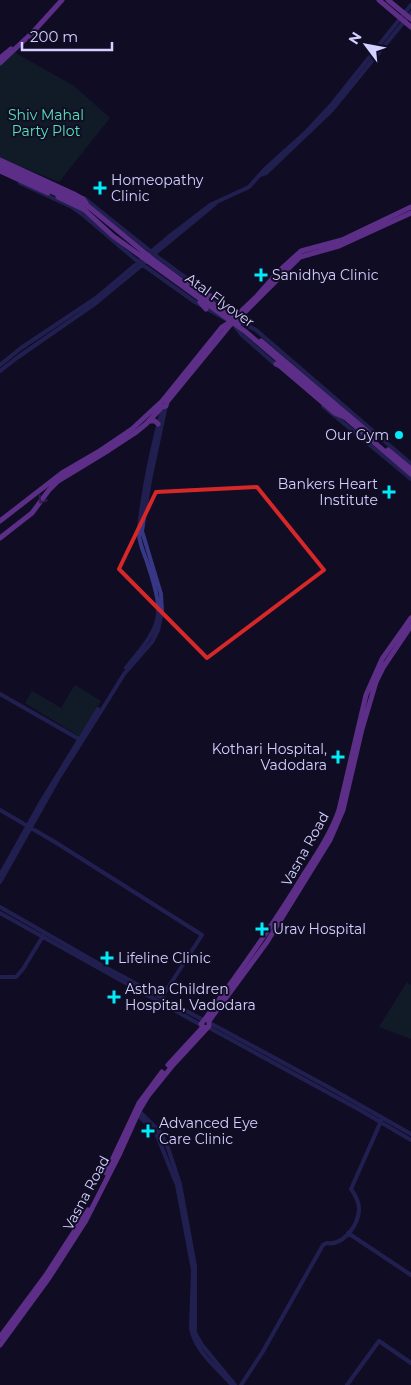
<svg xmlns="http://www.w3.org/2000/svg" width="411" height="1385" viewBox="0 0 411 1385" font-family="Montserrat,sans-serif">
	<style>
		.green { fill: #102e2c }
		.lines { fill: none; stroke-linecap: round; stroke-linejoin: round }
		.minor { stroke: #373785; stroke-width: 4 }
		.major { stroke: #ba57ff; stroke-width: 5 }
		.major-bridge { stroke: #ba57ff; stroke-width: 5 }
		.oneway { stroke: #5c2e87 }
		.marked { fill: none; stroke: #d62828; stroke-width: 4; stroke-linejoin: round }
		.poi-dot { fill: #00ecfb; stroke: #100d24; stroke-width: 2 }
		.labels { text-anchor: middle; stroke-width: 4; stroke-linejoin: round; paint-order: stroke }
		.park-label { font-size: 14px; fill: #58e3bb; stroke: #100d24 }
		.poi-label { font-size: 14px; fill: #d4d0ff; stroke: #100d24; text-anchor: start }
		.street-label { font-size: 14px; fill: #d4d0ff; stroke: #100d24 }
	</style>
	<rect width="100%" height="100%" fill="#100d24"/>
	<!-- green -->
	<path class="green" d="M12,51L74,86L110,118L59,182L0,158V62Z
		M75,685L101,701L79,736L25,703L32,691L61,708Z
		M407,982L411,985V1039L379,1027Z"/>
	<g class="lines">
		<!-- minor -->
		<path class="minor" d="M260,175L266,173L332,110L411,13
			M20,183L72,207L82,214L136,260L195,302L229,321
			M84,198L159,258L207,293
			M153,255L215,204
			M212,297L228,308L234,317
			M238,321L256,330L411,464
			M234,325L242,335L276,365
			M0,365L21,348L96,298L171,235L210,205L249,187L265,169L305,133L332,104L411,5
			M0,371L18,357L96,303L148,260
			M323,406L411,479
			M126,668C161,625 166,619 148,565C145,555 138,542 139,531C139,523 141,513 142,505C147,472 154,439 163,407
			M0,694L79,739
			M0,810L55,842L202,935L162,997
			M0,875L41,802L98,709
			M0,882L58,779L108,700L124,674L152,642L158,630L162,612L161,594L142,531L150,480L166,405
			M0,907L94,961L203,1020
			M0,913L201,1025
			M0,977H16L23,969L43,936
			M210,1023L330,1088L411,1134
			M208,1027L360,1110L411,1140
			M138,1110L160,1132L168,1148L180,1184L195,1266V1333L202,1345L235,1385
			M136,1113L156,1133L177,1185L193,1270L191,1328C194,1350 218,1369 232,1385
			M348,1233L411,1275
			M241,1385L262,1353L323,1245L327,1243C341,1246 355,1229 358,1216C361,1206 357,1197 351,1189L382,1119
			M347,1385L379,1341L411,1363"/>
		<!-- major -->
		<path class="major" d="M379,0L411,27
			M388,0L411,19
			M0,58L11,49
			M0,63L33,32L62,0
			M0,160L74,194L83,199L86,203
			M0,171L48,193
			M58,197L85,210
			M204,293L213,297
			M200,302L206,309
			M235,317L257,296L280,270L301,251L342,240L411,207
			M237,320L300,257L339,246L411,213
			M276,364L280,366L335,413L344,417
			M163,400L222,327L230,322
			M167,402L163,400L160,404L162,407L166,406L167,402L231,324
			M149,421H155L158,424
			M0,521L62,473L98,452L132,429L160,403
			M0,538L32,513L49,490L58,481L109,450L135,433L146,424L162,407
			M205,1019C239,972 274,924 304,874C317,854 331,833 339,810L366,695L382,659L411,618
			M209,1021L267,942L330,840L343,810L362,729L376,682L384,666L411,626
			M168,1065L203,1027
			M106,1173L139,1103L162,1072
			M0,1337L46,1275L88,1210
			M0,1345L49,1278L85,1222L120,1153L139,1111L148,1096L173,1065L209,1026V1021L205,1019L201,1024L203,1027L207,1028"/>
		<!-- major-bridge -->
		<path class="major-bridge" d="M0,163L83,202L151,258L239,323
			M0,167L78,204L113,236L246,332L411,474
			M261,341L369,433
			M388,450L411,469"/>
	</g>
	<!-- one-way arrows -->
	<defs><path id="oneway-chevron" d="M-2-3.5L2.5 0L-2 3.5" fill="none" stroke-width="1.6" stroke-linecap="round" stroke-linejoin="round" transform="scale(1.25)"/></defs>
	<use class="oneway" href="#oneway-chevron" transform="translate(42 500) rotate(123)"/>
	<!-- marked area -->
	<path d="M0 0H411V1385H0ZM257,487L324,570L207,658L119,569L156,492Z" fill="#100d24" fill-opacity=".55" fill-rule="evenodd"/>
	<path class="marked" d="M257,487L324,570L207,658L119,569L156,492Z"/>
	<!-- markers -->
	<g class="poi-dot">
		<path d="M97.5 180.5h5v5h5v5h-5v5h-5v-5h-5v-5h5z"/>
		<path d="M258.5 267.5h5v5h5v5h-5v5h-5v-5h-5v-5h5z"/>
		<circle cx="399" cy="435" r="5"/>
		<path d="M386.5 484.5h5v5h5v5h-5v5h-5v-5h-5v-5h5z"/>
		<path d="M335.5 749.5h5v5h5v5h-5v5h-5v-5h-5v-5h5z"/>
		<path d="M259.5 921.5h5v5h5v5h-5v5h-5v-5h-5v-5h5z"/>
		<path d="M104.5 950.5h5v5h5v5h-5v5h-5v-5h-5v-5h5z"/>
		<path d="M111.5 989.5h5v5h5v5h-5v5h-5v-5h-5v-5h5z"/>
		<path d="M145.5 1123.5h5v5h5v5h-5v5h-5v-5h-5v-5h5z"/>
	</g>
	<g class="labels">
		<!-- park labels -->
		<g class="park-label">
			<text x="46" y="120">Shiv Mahal<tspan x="46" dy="16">Party Plot</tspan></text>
		</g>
		<!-- poi labels -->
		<g class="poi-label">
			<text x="111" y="185">Homeopathy<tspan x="111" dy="16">Clinic</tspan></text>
			<text x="272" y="280">Sanidhya Clinic</text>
			<text x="389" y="440" text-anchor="end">Our Gym</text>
			<text x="378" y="489" text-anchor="end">Bankers Heart<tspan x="378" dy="16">Institute</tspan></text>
			<text x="327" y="754" text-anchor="end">Kothari Hospital,<tspan x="327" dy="16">Vadodara</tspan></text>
			<text x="273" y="934">Urav Hospital</text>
			<text x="118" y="963">Lifeline Clinic</text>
			<text x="125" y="994">Astha Children<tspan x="125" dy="16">Hospital, Vadodara</tspan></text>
			<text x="159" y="1128">Advanced Eye<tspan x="159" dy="16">Care Clinic</tspan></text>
		</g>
		<!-- street labels -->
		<g class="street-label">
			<text transform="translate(220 300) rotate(36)" y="5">Atal Flyover</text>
			<text transform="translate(305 849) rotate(-61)" y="5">Vasna Road</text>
			<text transform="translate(86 1193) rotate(-62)" y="5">Vasna Road</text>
		</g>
	</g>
	<!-- north arrow -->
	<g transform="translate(366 45) rotate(302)" stroke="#100d24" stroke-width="4" paint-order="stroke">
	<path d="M0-4L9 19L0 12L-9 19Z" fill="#d4d0ff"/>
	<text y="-8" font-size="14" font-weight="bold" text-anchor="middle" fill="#d4d0ff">N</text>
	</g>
	<!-- scale -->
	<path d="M22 42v8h90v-8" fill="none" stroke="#d4d0ff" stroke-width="2.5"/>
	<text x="30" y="42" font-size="15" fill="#d4d0ff" stroke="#100d24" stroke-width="4" paint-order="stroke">200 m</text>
</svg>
